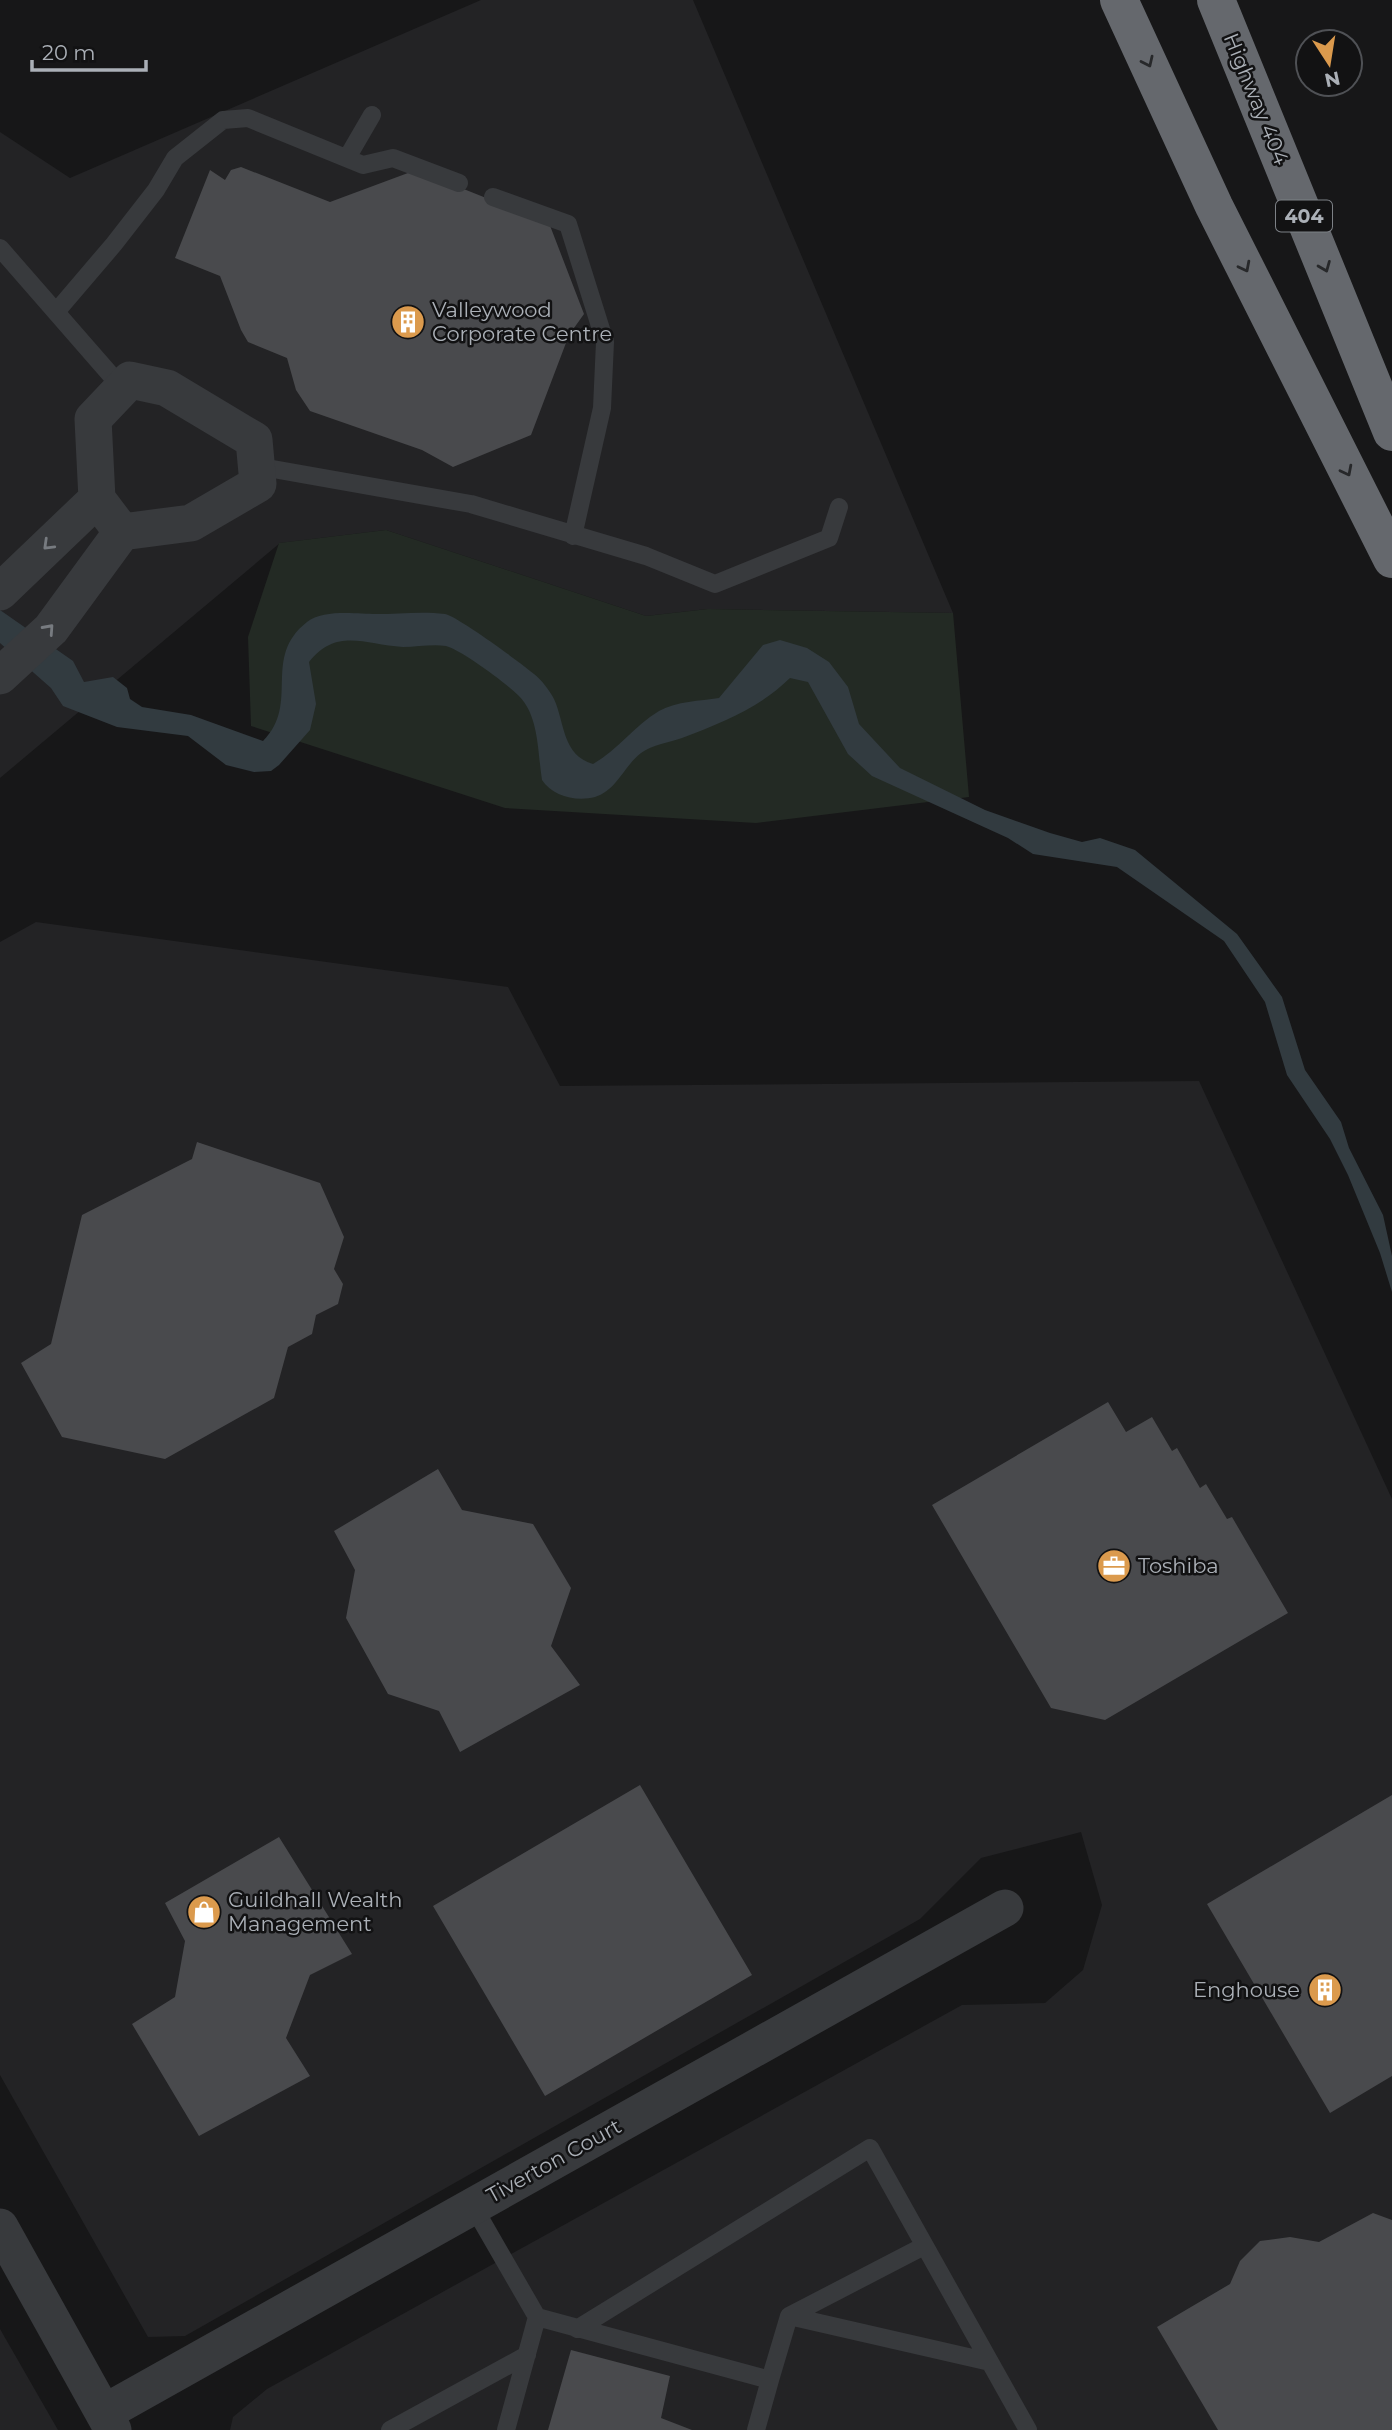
<svg xmlns="http://www.w3.org/2000/svg" width="1392" height="2430" viewBox="0 0 1392 2430" font-family="Montserrat,sans-serif">
	<style>
		.built { fill: #232325 }
		.green { fill: #232a24 }
		.water { fill: #323b40 }
		.building { fill: #494a4d }
		.lines { fill: none; stroke-linecap: round; stroke-linejoin: round }
		.lane { stroke: #383a3d; stroke-width: 18 }
		.street { stroke: #383a3d; stroke-width: 37 }
		.highway { stroke: #65686d; stroke-width: 38 }
		.oneway { stroke: #27282a }
		.oneway2 { stroke: #777b80 }
		.labels { text-anchor: middle; stroke-width: 5; stroke-linejoin: round; paint-order: stroke }
		.shield { fill: #121213; stroke: #7d8186; stroke-width: 2 }
		.shield-label { font-size: 19px; font-weight: bold; fill: #abb0b7 }
		.street-label { font-size: 21px; fill: #abb0b7; stroke: #121213 }
		.poi-label { font-size: 21px; fill: #abb0b7; stroke: #121213; text-anchor: start }
	</style>
	<rect width="100%" height="100%" fill="#171718"/>
	<!-- built -->
	<path class="built" d="M481,0H693L953,613L708,609L646,616L386,530L280,543L0,778V132L70,178Z
		M36,922L508,987L560,1086L1199,1081L1392,1499V2430H230L233,2417L267,2389L962,2005L1045,2003L1083,1970L1102,1905L1081,1832L981,1858L920,1919L185,2336L148,2337L0,2075V942Z
		M0,2329L58,2430H0Z"/>
	<!-- green -->
	<path class="green" d="M386,530L646,616L708,609L953,613L969,797L756,823L505,808L251,726L248,637L279,543Z"/>
	<!-- water -->
	<path class="water" d="M0,610L73,661L84,682L113,677L127,688L130,699L142,707L191,715L263,741C301,703 261,658 307,622C323,609 357,614 376,614C398,614 423,611 445,614C457,616 521,663 534,674C541,679 550,691 554,699C565,723 562,755 593,764C618,750 635,725 659,711C677,701 700,701 719,698L763,645L780,640L807,648L829,662L848,687L859,724L900,768L985,810L1050,833L1082,842L1100,838L1135,850L1237,934L1282,997L1305,1070L1341,1122L1349,1148L1383,1215L1392,1256V1292L1380,1253L1348,1175L1330,1139L1287,1075L1265,1002L1224,941L1117,867L1033,854L1008,838L872,776L848,754L808,682L790,678C758,709 723,722 682,738C670,742 652,745 641,753C624,766 617,790 595,797C576,802 552,796 542,780C538,755 539,723 524,702C517,690 460,649 446,646C432,644 417,647 403,647C365,645 337,627 309,662L316,704L310,730L279,765L271,771L254,772L226,765L188,736L117,727L63,706L51,688L0,643Z"/>
	<!-- building -->
	<path class="building" d="M241,167L330,202L416,170L549,223L584,314L569,335L531,435L453,467L422,450L310,411L296,390L287,358L248,342L241,330L220,276L175,258L210,170L225,180L231,170Z
		M197,1142L320,1183L344,1237L334,1269L343,1284L338,1304L316,1315L312,1334L288,1347L274,1398L165,1459L62,1437L21,1363L51,1344L82,1215L192,1159Z
		M1108,1402L1126,1432L1152,1417L1172,1451L1177,1448L1200,1488L1206,1484L1227,1519L1232,1517L1288,1613L1105,1720L1051,1708L932,1505Z
		M438,1469L462,1510L533,1524L571,1588L551,1646L580,1685L460,1752L439,1711L388,1694L346,1618L355,1570L334,1531Z
		M640,1785L752,1975L545,2096L433,1906Z
		M1392,1795V2076L1330,2113L1207,1904Z
		M279,1837L352,1954L310,1975L286,2038L310,2076L199,2136L132,2024L175,1997L185,1941L165,1903Z
		M1373,2213L1392,2220V2430H1218L1157,2327L1230,2284L1240,2261L1260,2241L1290,2237L1319,2242Z
		M571,2350L670,2376L661,2418L692,2430H548Z"/>
	<g class="lines">
		<!-- lane -->
		<path class="lane" d="M347,158L372,115
			M493,197L568,224L605,342L602,408L573,536
			M0,248L123,389
			M56,312L114,244L156,190L175,158L223,120L248,118L363,165L393,158L459,183
			M256,466L471,504L646,556L715,584L829,538L839,507
			M473,2206L537,2317L506,2430
			M789,2316L924,2246
			M537,2317L770,2380L756,2430
			M577,2329L870,2148L1028,2430
			M770,2380L789,2316L990,2362
			M390,2430L527,2355"/>
		<!-- street -->
		<path class="street" d="M0,592L97,499
			M0,676L51,629L122,532L191,523L258,484L254,440L167,388L130,380L93,419L97,499L122,532
			M0,2227L113,2430
			M104,2413L1005,1908"/>
		<!-- highway -->
		<path class="highway" d="M1119,0L1214,206L1392,559
			M1216,0L1392,432"/>
	</g>
	<!-- one-way arrows -->
	<defs><path id="oneway-chevron" d="M-2-3.5L2.5 0L-2 3.5" fill="none" stroke-width="1.6" stroke-linecap="round" stroke-linejoin="round" transform="scale(1.75)"/></defs>
	<g class="oneway">
		<use href="#oneway-chevron" transform="translate(1148 62) rotate(65)"/>
		<use href="#oneway-chevron" transform="translate(1245 267) rotate(63)"/>
		<use href="#oneway-chevron" transform="translate(1325 267) rotate(68)"/>
		<use href="#oneway-chevron" transform="translate(1347 471) rotate(63)"/>
	</g>
	<g class="oneway2">
		<use href="#oneway-chevron" transform="translate(48 545) rotate(136)"/>
		<use href="#oneway-chevron" transform="translate(49 629) rotate(-48)"/>
	</g>
	<!-- icons -->
	<defs>
		<g id="building-disc" transform="scale(1.75)"><circle r="9.5" fill="#db9a4d" stroke="#121213"/><path d="M-4-6H4V6H1V3H-1V6H-4ZM-2.5-4.3h1.7v1.8h-1.7ZM.8-4.3h1.7v1.8H.8ZM-2.5-1h1.7V.8h-1.7ZM.8-1h1.7V.8H.8Z" fill="#fff"/></g>
		<g id="office-disc" transform="scale(1.75)"><circle r="9.5" fill="#db9a4d" stroke="#121213"/><path d="M-6-3h4V-5.5h4V-3h4V5H-6ZM-1-4.5V-3h2v-1.5ZM-6 0V1H6V0Z" fill="#fff"/></g>
		<g id="shop-disc" transform="scale(1.75)"><circle r="9.5" fill="#db9a4d" stroke="#121213"/><path d="M-5-2.5h2.3a2.7 3.5 0 0 1 5.4 0H5L5.5 6h-11ZM-1.5-2.5h3a1.5 2.3 0 0 0-3 0Z" fill="#fff"/></g>
	</defs>
	<g fill-rule="evenodd">
		<use href="#building-disc" x="408" y="322"/>
		<use href="#office-disc" x="1114" y="1566"/>
		<use href="#shop-disc" x="204" y="1912"/>
		<use href="#building-disc" x="1325" y="1990"/>
	</g>
	<g class="labels">
		<!-- shield labels -->
		<rect class="shield" x="1276" y="200.5" width="56" height="31" rx="5"/>
		<g class="shield-label">
			<text x="1304" y="223">404</text>
		</g>
		<!-- street labels -->
		<g class="street-label">
			<text transform="translate(1256 99) rotate(68)" y="7">Highway 404</text>
			<text transform="translate(554 2161) rotate(-29)" y="7">Tiverton Court</text>
		</g>
		<!-- poi labels -->
		<g class="poi-label">
			<text x="432" y="317">Valleywood<tspan x="432" dy="24">Corporate Centre</tspan></text>
			<text x="1138" y="1573">Toshiba</text>
			<text x="228" y="1907">Guildhall Wealth<tspan x="228" dy="24">Management</tspan></text>
			<text x="1300" y="1997" text-anchor="end">Enghouse</text>
		</g>
	</g>
	<!-- north arrow -->
	<g transform="translate(1329 63) rotate(168)"><circle r="33" fill="#121213" stroke="#4f5155" stroke-width="2"/>
	<path d="M0-5L12 26L0 18L-12 26Z" fill="#db9a4d"/>
	<text y="-10" font-size="19" font-weight="bold" text-anchor="middle" fill="#abb0b7">N</text>
	</g>
	<!-- scale -->
	<path d="M32 60v10h114v-10" fill="none" stroke="#abb0b7" stroke-width="3.5"/>
	<text x="42" y="60" font-size="21" fill="#abb0b7" stroke="#121213" stroke-width="5" paint-order="stroke">20 m</text>
</svg>
